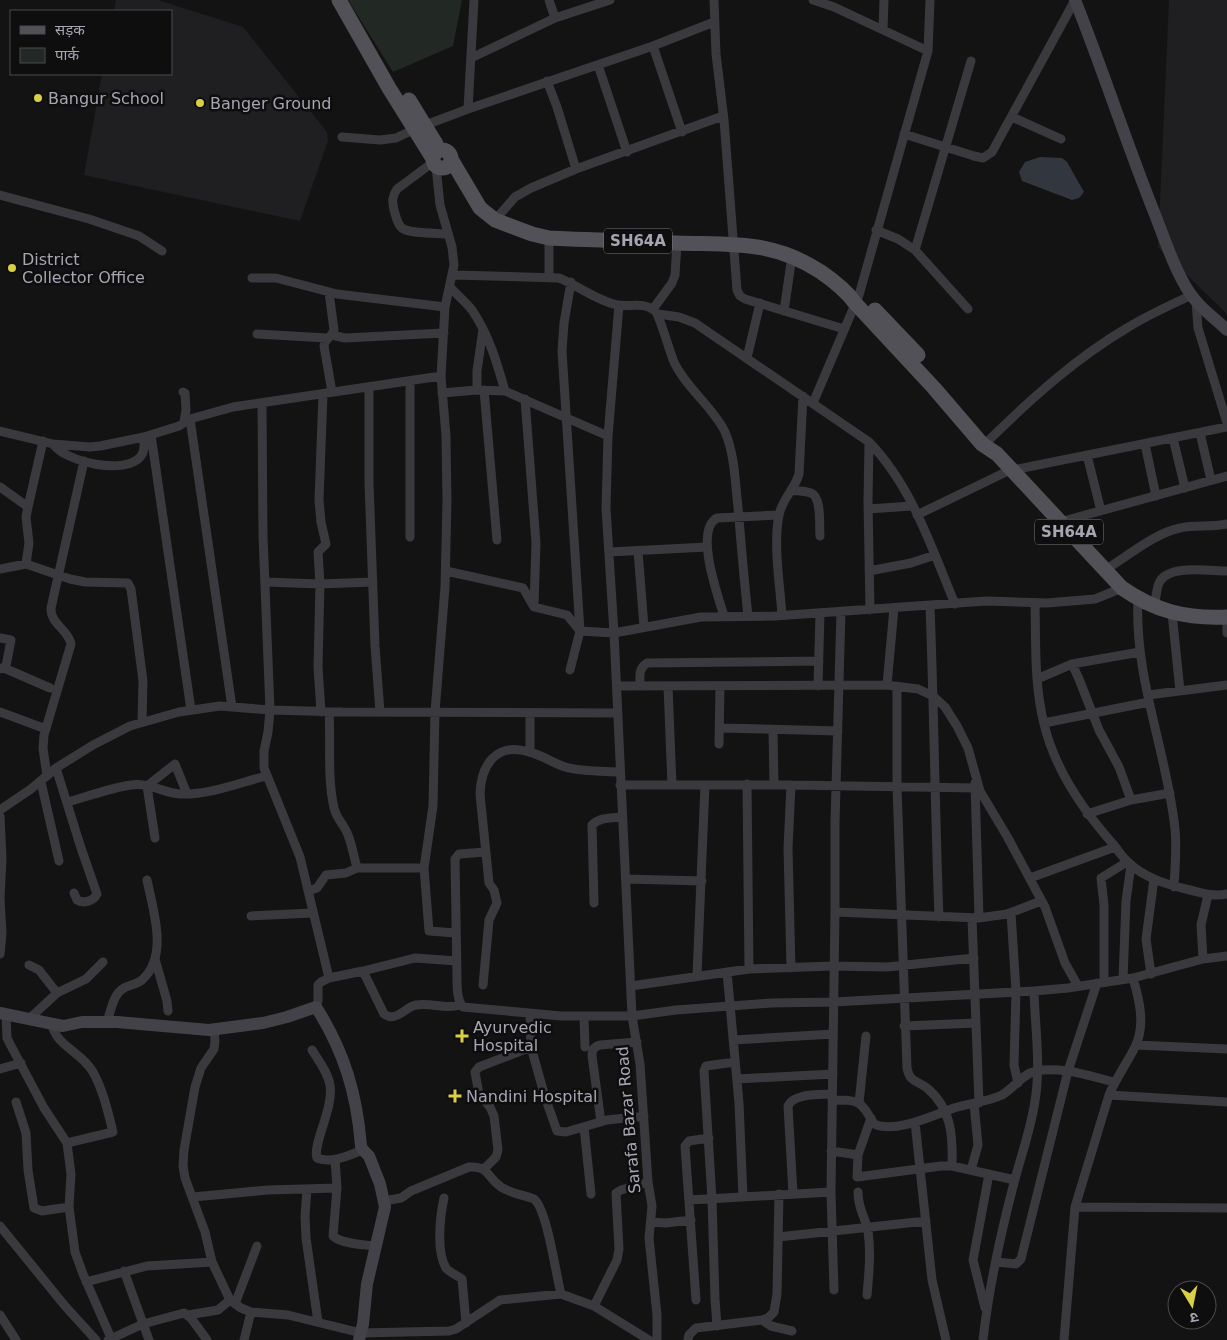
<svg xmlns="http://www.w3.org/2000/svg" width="1227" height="1340" viewBox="0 0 1227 1340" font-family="'DejaVu Sans','Noto Sans Devanagari',sans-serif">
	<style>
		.built { fill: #1f1f21 }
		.green { fill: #222824 }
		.water { fill: #32363f }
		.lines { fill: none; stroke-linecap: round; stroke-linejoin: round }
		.street { stroke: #3a393d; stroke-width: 9 }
		.secondary { stroke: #434248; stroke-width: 12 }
		.primary { stroke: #515157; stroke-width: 15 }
		.poi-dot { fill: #d9d045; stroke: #0e0e0f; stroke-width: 2 }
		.labels { text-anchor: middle; stroke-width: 5; stroke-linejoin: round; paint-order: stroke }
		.shield { fill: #0e0e0f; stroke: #787882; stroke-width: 1 }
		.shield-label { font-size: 15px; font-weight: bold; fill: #a6a6b3 }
		.poi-label { font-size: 16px; fill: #a6a6b3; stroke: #0e0e0f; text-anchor: start }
		.street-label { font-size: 16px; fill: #a6a6b3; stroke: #0e0e0f }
	</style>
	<rect width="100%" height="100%" fill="#131314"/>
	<!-- built -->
	<path class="built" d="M116,0H158L243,27L327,132L328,141L300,221L84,175L102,74H171V11H114Z
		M1169,0H1227V314L1158,247Z"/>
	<!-- green -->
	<path class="green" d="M348,0H462L453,46L393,72Z"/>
	<!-- water -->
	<path class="water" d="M1040,157L1062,158L1067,162L1084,192L1079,198L1072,200L1022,181L1019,172L1025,162Z"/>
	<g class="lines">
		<!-- street -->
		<path class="street" d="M549,0L555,18
			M714,0L716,54L724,120L737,290L740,296L745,299L844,329
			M813,0L834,7L928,51
			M883,30L884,0
			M471,58L555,18L610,0
			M598,65L627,152
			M547,81L557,107L576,169
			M468,109L474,0
			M1012,117L1061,139
			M682,132L653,46L714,22
			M904,134L974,156L983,158L992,152L1075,0
			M342,137L380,140L396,138L415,129L468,109L653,46
			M432,163L397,189C392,196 392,201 394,210C396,216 397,224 402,228C409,234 438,233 448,234
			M436,167L440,205L452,247L454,265L445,307L441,376L446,436L447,501L445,587L435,712L433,806L424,868L429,931L456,933
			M0,195L89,219L139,236L162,251
			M495,220L515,197L531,188L576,169L723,116
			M876,230L898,239L915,250L968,309
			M915,250L971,61
			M453,275L559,278C579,286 595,300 617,305C629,307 643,302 654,310C659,313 670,353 674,362C686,388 714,408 725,432C735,455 735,483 738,507C741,543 744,580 748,616
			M549,277V238
			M252,278H276L337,294L445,307
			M450,287C457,295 466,302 472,310C489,335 497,363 505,391
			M329,292L334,330C332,337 325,338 324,346L332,392
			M1196,301L1198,328L1227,423
			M619,305L608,436L606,508L614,633L632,1016L640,1064L648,1182L652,1206L649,1238L657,1315V1340
			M653,309L672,283L675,275L677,243
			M784,311L792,256
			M658,314L679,317L695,323L869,442C912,486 932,549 955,604
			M257,334L327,338
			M332,335L345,338L444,333
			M747,358L760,303
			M410,381V537
			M369,387V483L375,646L380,712
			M477,390V371L483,329
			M484,390L497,540
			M183,392L185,393L186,410L184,422
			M442,393L477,390L505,391L608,436
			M525,399L536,543L534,606
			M813,403L859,295L928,51L930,0
			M190,419L232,707
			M0,431L53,444L90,447L100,446L144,437L179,426L190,419L233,407L441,376
			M1200,433L1211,480
			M151,435L191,710
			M1173,438L1185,488
			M990,439C1032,398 1076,358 1127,328C1148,315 1170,305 1192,295
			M869,442L868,501L870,610
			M53,444C65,462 126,476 141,456C145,451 144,444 144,437
			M1145,444L1156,496
			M1087,455L1101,511
			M0,487L28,507
			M791,490C797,491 805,491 811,493C822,497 819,525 820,536
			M868,509L912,506
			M917,515L1008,471L1227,427
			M1060,522L1227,476
			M638,551L644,627
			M609,552L707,547
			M26,564L29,543L26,517L28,507L43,441
			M0,569L26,564L70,579L85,582L128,583L131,589L143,681L142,722
			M1105,570C1128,556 1155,533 1180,528C1195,524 1210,528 1227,524
			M446,571L523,588L534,607L567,615L580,631L614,633L701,617L775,616L986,601L1047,603L1095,599L1122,588
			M869,571L911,563L935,555
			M265,582L320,584L373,582
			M1138,599C1134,678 1167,752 1175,829C1177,848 1175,867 1174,887
			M1035,603C1036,643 1034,684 1044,724C1055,770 1082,809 1113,844C1118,850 1122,857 1128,862C1144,878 1168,885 1190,890C1202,893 1214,897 1227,894
			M930,606C934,709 935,813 939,917
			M1154,607C1156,600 1156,590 1159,583C1167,564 1209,571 1227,571
			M1172,613L1180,691
			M782,615C780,585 773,544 779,515C782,499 795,489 799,474L803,396
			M724,616C718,596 694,530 717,518L779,515
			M1227,617V633
			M0,638L11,640L6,666L0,669
			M1072,664L1079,679L1099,730L1119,767L1131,800
			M4,668L50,688
			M570,670L580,631L562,351L564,323L571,282
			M1037,679L1072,664L1140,652
			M887,685L894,608
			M617,686L887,685L918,689L933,696L945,707L957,726L968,748L980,791L1008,838L1045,907L1065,963L1078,986
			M640,686C640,676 638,669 647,663L819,661
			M668,686L672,785
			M818,686L820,613
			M897,687V787L907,1068C910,1083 917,1080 927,1088C952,1109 953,1137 952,1166
			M1148,695L1227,685
			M0,712L46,729
			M321,712L318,667L320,584L318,552L326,544L321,522L319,500L323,394
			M329,712C331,744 327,777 334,808C337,820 344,824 348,835C352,845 354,857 357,868
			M1044,723L1149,702
			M720,728L838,731
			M773,730L774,785
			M719,744L720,686
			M530,752V713
			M56,768L81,848L97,894C94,901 83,904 77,900L74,893
			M47,776L43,748L44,735L71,644C68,629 50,624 51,608L84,461
			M41,782L59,861
			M975,783L979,918
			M747,784L749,969
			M620,785H791L975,788
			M68,802C89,796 110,788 131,785C148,782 164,793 180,794C209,795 239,783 266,776
			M0,810L31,789L56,768L93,745L130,726L179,712L220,706L270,710L263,536L262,403
			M1087,814L1131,800L1170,793
			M0,816L2,859L0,898
			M155,838L147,786L175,764L187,794
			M486,852L459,854L455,859L457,978C457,988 457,1000 463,1007L561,1016H632L676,1010L771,1003L834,1002L1034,991L1068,988L1133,978L1203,959L1227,956
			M1030,878L1115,847
			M626,879L702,881
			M308,891L317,888L326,875L346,873L357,868H424
			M0,898L2,933L0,954
			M594,903L592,825C600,817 612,818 622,817
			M835,912L979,918L1007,914L1041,901
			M1011,913L1016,991L1014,1065L1018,1083
			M251,916L312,913
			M972,918L979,1103
			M155,959L167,1001L168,1011
			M1203,959L1201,925L1208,895
			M29,965L39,970L57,993
			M791,968L788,848L791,785
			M363,971L384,1014C396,1023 405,1007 416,1005C431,1002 445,1010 460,1005
			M727,972L739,1103L743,1197
			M1151,974L1146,939L1154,879
			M697,975L705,785
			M329,978L300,857L264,768V751L268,732L270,710L342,712L618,713
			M1123,979L1126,901L1131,865
			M1104,982V905L1101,878L1127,862
			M483,985L489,920L497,903L494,890L489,883L480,794C481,764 497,742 529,752C542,755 553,763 565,767C582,772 602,771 620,772
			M631,986L749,969L833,966L887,967L974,958
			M316,1007L318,1001V985L321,982L329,978L363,971L415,958L457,961
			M6,1014L7,1038L10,1044L44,1108L67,1143L71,1174L69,1207L75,1252L83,1274L111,1338
			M530,1014L531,1047L545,1097L557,1131L566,1132L607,1120L644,1116
			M584,1017L585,1047
			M30,1018L57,993L86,979L103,962
			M107,1022C111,1011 113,994 124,988C130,985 137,984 142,980C169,956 153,910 147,880
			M52,1025C58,1048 81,1051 93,1072C103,1090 108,1112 113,1132L67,1143
			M904,1026L976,1023
			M214,1029L215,1041L214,1049L201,1068L195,1087L184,1150L183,1166L185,1178L205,1232L212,1262L230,1300L241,1308L251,1312L288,1315L361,1333L449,1331L456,1329L500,1300L561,1294L594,1306L649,1340
			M733,1040L833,1034
			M1136,1045L1227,1049
			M312,1050C319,1061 328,1073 330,1085C334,1108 312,1145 317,1158C332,1164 349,1155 363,1150
			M0,1069L21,1063
			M737,1079L833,1074
			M1109,1095L1227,1102
			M832,1100C860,1100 860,1100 874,1124C895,1134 934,1115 954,1108C970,1103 987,1102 1002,1095C1014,1088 1022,1074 1036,1071C1062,1066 1089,1076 1114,1082
			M16,1102L26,1133L28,1170L34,1208L42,1211L69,1207
			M859,1103L866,1036
			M601,1122L592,1056C592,1049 594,1047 600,1045L637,1042
			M915,1122L932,1280L946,1340
			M584,1127L591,1194
			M831,1151L858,1155L857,1177L941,1166H952L1015,1180
			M858,1155L871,1118
			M335,1159L337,1188L333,1236C341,1244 366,1245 377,1246
			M484,1169L496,1157L498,1150L494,1116L490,1107L479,1094L475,1072L479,1067L531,1047
			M971,1170L978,1145L974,1104
			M307,1189L305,1216L306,1238L318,1322
			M858,1192C858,1210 865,1216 868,1231C871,1252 869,1273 867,1295
			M793,1193L788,1106C794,1093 819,1095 832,1094
			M193,1197L268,1190L337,1188
			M444,1198C440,1216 436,1252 446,1268C450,1273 457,1275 462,1279L466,1323
			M689,1200L831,1192
			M384,1201L401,1198L411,1191L469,1167C490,1166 486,1177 501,1187C510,1193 523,1195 534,1199C547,1209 556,1275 561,1294
			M1075,1207L1227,1208
			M651,1222L666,1223L691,1220
			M0,1226L65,1306L96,1340
			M778,1237L926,1221
			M996,1262L1016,1264L1021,1259L1068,1071L1097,983
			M124,1271L149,1340
			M86,1282L147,1266L212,1262
			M834,1290L831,1192L835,912V822L841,612
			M696,1300L685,1146L689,1141L709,1138
			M235,1304L257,1246
			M594,1306L617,1260L619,1249L616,1193L621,1190L648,1182
			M985,1308L973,1260L989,1174
			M0,1315L16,1340
			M188,1315L218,1310L230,1300
			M762,1320L771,1326L792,1331
			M717,1326L715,1299L712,1199L704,1071L706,1066L735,1062
			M108,1340L143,1324L184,1313L191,1318L207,1340
			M244,1340L251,1312
			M688,1340L689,1335L696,1328L762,1320L768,1318L774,1312L777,1294L779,1194
			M983,1340C989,1286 1001,1232 1015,1179C1022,1153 1031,1128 1035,1101C1041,1065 1035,1027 1034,991
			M1064,1340L1075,1207L1109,1095C1116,1078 1127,1063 1135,1047C1146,1025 1139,999 1133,978"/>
		<!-- secondary -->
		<path class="secondary" d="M1075,0C1103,70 1126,142 1154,212C1164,237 1178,281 1196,301C1205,312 1217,320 1227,330
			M0,1013L63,1026L82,1022H117L209,1030L263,1023L287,1017L316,1007C344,1051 357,1094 361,1146L363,1150L369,1156L380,1184L385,1207L367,1284L363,1324L359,1340"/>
		<!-- primary -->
		<path class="primary" d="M339,0L389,88L432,157
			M409,100L436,144
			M433 159a9 9 0 1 1 18 0a9 9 0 1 1-18 0Z
			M451,159L480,208L495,220L532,234L549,238L570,239C606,240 641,242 677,243C733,245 772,240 821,272C834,281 846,290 855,303L934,388L982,444L997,454L1122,588C1155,611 1186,619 1227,617
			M875,310L918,355"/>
	</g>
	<!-- markers -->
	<g class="poi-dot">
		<circle cx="38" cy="98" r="5"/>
		<circle cx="200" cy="103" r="5"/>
		<circle cx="12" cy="268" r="5"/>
		<path d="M459.5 1028.5h5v5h5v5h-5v5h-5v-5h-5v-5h5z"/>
		<path d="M452.5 1088.5h5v5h5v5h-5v5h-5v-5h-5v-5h5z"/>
	</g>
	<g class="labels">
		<!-- shield labels -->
		<g class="shield">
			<rect x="604" y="228.5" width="68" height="25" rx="4"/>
			<rect x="1035" y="519.5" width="68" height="25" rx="4"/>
		</g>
		<g class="shield-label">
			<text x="638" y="246">SH64A</text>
			<text x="1069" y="537">SH64A</text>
		</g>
		<!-- poi labels -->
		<g class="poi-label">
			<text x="48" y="104">Bangur School</text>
			<text x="210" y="109">Banger Ground</text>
			<text x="22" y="265">District<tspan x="22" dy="18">Collector Office</tspan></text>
			<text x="473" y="1033">Ayurvedic<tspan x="473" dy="18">Hospital</tspan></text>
			<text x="466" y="1102">Nandini Hospital</text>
		</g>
		<!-- street labels -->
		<g class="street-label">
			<text transform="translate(628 1120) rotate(-95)" y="6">Sarafa Bazar Road</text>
		</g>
	</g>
	<!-- legend -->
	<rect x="10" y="10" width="162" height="65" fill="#0e0e0f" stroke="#4b4b51"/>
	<rect x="20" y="26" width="25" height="8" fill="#515157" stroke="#4b4b51"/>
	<text x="55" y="35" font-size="15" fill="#a6a6b3">सड़क</text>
	<rect x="20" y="48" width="25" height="15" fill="#222824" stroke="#4b4b51"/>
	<text x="55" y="60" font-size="15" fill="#a6a6b3">पार्क</text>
	<!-- north arrow -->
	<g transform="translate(1192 1305) rotate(170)"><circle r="24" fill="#0e0e0f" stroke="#4b4b51"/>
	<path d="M0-4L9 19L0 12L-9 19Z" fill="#d9d045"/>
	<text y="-8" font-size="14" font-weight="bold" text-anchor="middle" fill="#a6a6b3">उ</text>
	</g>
</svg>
